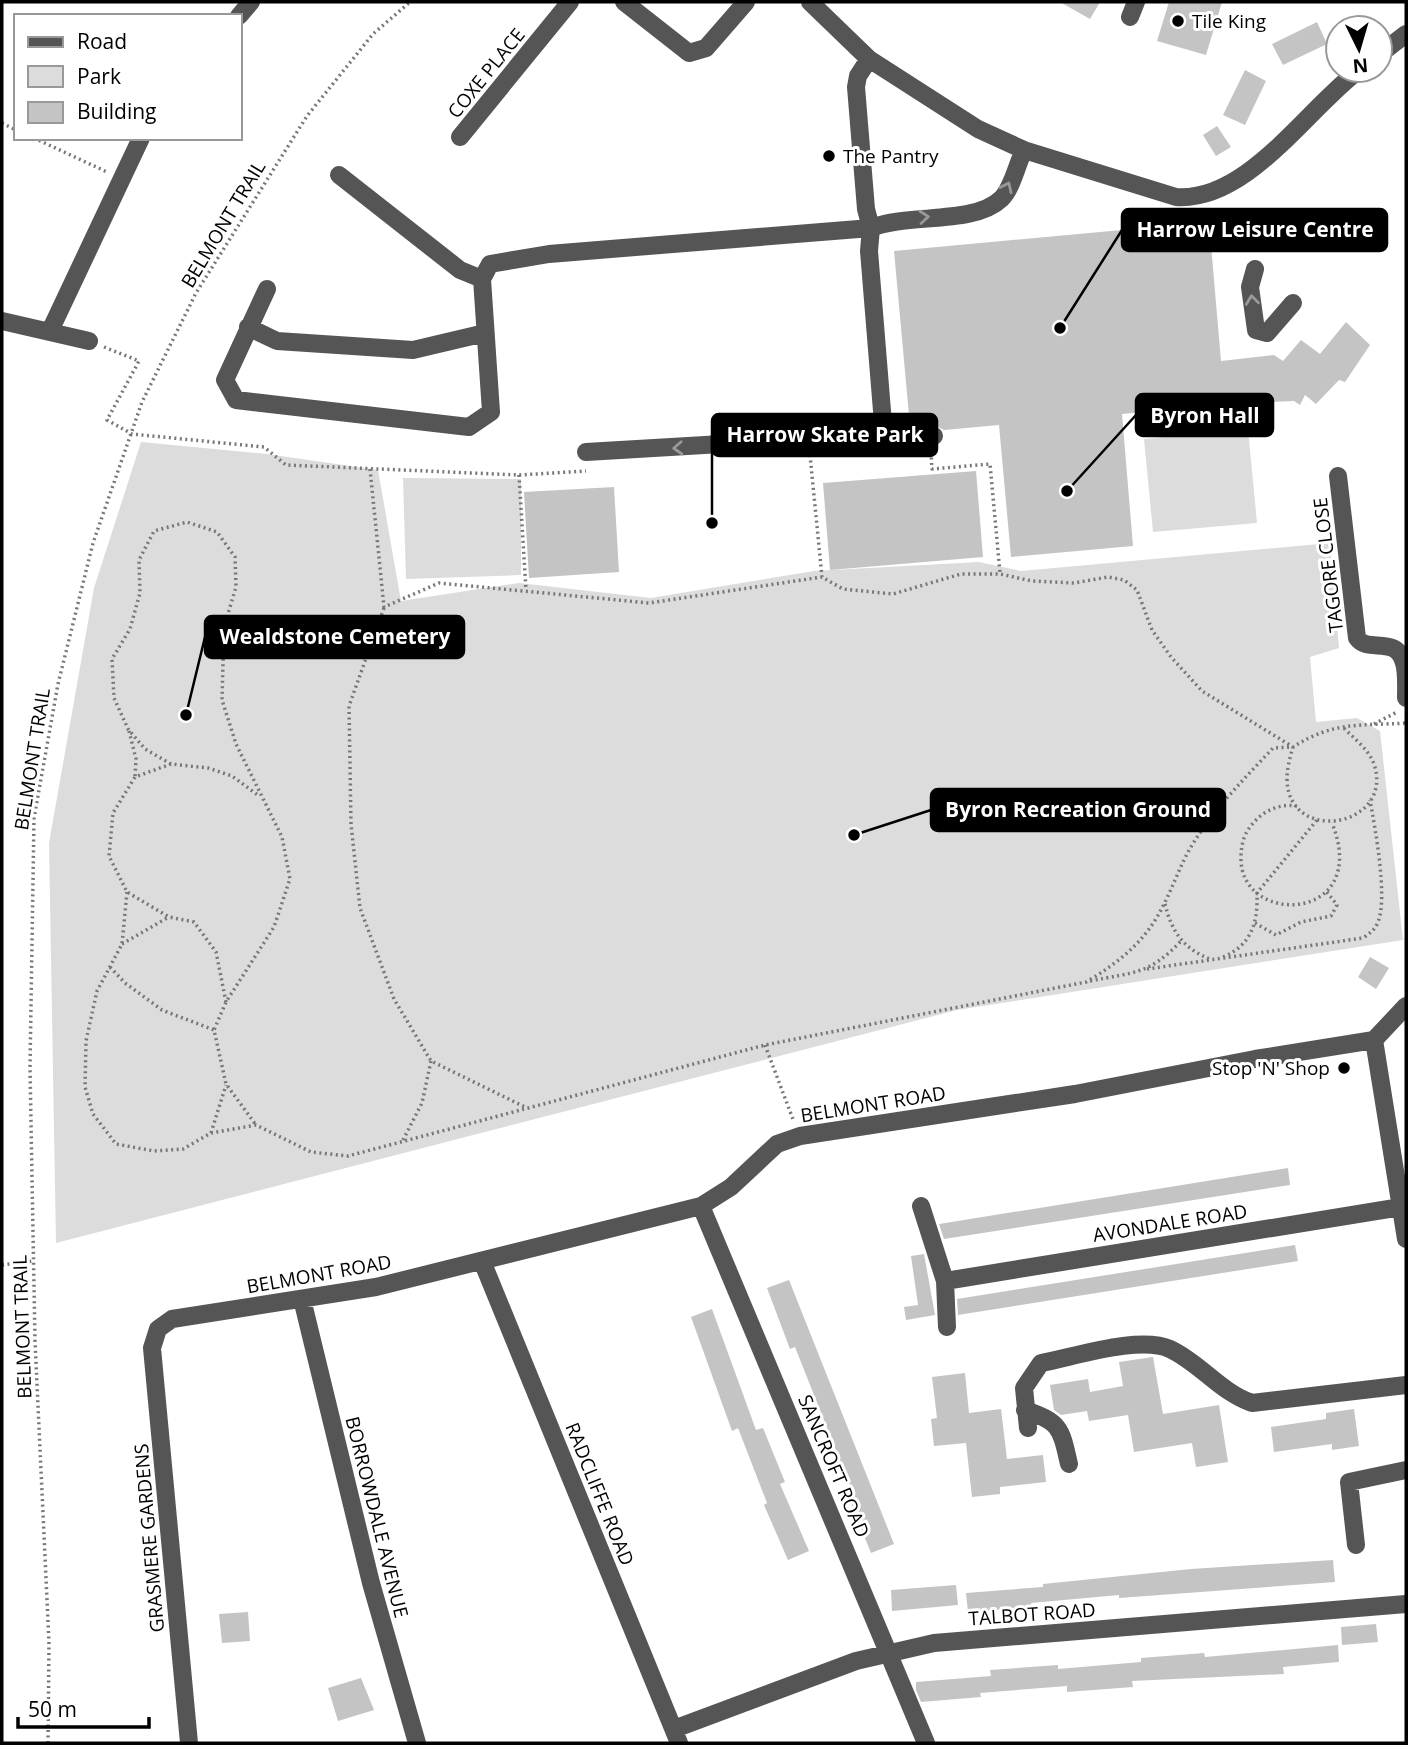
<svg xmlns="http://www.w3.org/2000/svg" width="1408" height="1745" viewBox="0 0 1408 1745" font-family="'Open Sans',sans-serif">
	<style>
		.green { fill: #dcdcdc }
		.building { fill: #c4c4c4 }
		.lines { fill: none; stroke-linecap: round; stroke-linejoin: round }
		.path { stroke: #777; stroke-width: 3.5; stroke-dasharray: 2 3.5; stroke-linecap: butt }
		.minor { stroke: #555; stroke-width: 18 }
		.oneway { stroke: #999 }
		.poi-dot { fill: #000; stroke: #fff; stroke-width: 2.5 }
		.labels { text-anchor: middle; stroke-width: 6; stroke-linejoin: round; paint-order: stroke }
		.poi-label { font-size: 19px; fill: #000; stroke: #fff; text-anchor: start }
		.street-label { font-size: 19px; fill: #000; stroke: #fff }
		.leader { fill: none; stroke: #000; stroke-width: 2.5 }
		.callout-dot { fill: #000; stroke: #fff; stroke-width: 2.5 }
		.callout { fill: #000; stroke: #000; stroke-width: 2.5 }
		.callout-label { font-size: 21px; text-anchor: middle; font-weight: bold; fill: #fff }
	</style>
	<rect width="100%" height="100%" fill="#fff"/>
	<!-- green -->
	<path class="green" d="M1248,429L1257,523L1153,532L1144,439Z
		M141,442L267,454L378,470L401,601L519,583L651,598L814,571L979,562L1021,571L1330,543L1339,648L1310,657L1316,722L1357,718L1380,731L1403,940L957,1010L56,1243L49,843L94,588Z
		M403,478L521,479V575L406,579Z"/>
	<!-- building -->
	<path class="building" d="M1060,2H1100L1090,19Z
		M1169,2H1222L1206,55L1157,41Z
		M1317,22L1327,44L1283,65L1272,44Z
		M1245,70L1266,81L1245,125L1223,115Z
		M1217,126L1231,147L1216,156L1203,135Z
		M1209,222L1221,361L1274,355L1283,361L1301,340L1320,354L1346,322L1370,345L1345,382L1339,380L1316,404L1305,395L1300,405L1294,401L1241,403L1122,414L1133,546L1011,557L999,425L944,430L934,425L910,426L894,251Z
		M976,471L983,557L830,570L823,483Z
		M614,487L619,572L529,578L524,492Z
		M1370,957L1389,968L1376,989L1358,977Z
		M1288,1168L1290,1185L944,1239L939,1224Z
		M1295,1245L1298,1261L958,1315L957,1299Z
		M924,1254L935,1315L906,1320L904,1307L918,1305L911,1256Z
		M789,1280L894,1544L871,1553L847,1493L852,1491L795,1347L790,1349L767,1288Z
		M712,1309L756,1430L763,1428L785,1482L780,1484L809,1551L788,1560L764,1505L767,1503L738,1428L732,1431L691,1317Z
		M1153,1357L1163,1414L1219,1405L1228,1462L1196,1467L1192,1443L1134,1452L1128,1415L1089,1421L1087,1411L1061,1415L1054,1410L1050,1385L1088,1379L1090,1392L1123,1386L1119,1362Z
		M965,1373L969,1413L1001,1409L1007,1459L1043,1455L1046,1482L1000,1487V1494L972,1497L966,1443L934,1446L931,1419L937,1418L932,1377Z
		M1354,1409L1359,1446L1332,1450V1444L1274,1452L1271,1427L1326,1419V1413Z
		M1333,1560L1335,1582L1119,1598V1595L1031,1603L1032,1607L968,1612L966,1593L1043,1587V1584L1191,1569Z
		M956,1585L958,1605L892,1611L891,1590Z
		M248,1612L250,1641L222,1643L219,1614Z
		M1376,1624L1378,1642L1342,1645L1341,1627Z
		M1338,1645L1339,1662L1283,1667L1284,1674L1132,1681L1133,1687L1067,1692V1686L980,1693L981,1697L921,1702L916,1690V1682L991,1676L990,1670L1058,1665V1669L1141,1662V1658L1204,1653L1205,1657Z
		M361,1678L374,1710L338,1721L328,1688Z"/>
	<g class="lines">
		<!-- path -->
		<path class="path" d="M2,123L16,130
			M34,138L107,172
			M104,347L139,361L107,420L132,434L264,447L286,465L519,475L586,471
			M931,452L932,469L990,464L1000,573
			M810,455L822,577
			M370,469L384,607L439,583L649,603L822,577L843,589L893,594L961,574H1000L1032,581L1074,583L1108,577L1124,580L1137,590L1152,630L1171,657L1202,691L1293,747C1334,721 1360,726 1406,723
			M519,475L526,590
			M384,608L349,706L351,824L360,908L394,999L431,1061L525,1107
			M1374,724L1397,712
			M129,731L136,759L135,777
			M171,764L145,749L128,729L114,698L112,659L130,629L140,593L139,560L154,531L187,522L217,532L235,557L236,587L224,627L222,700L236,744L282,837L290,879L274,927L226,1002L214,1030L226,1084L256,1125
			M1297,806C1278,803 1261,812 1250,827C1243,836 1241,847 1241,858C1240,927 1372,923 1332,823
			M127,892L122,944L97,991L86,1041L85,1087L93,1114L116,1144L154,1151L183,1149L211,1133L256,1125L311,1152L348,1156L765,1045L1086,982C1120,962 1147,940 1164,904C1175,883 1181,862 1194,842C1216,807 1245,778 1273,748L1293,747C1290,757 1287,768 1287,779C1288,846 1395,827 1374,764C1368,748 1353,738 1342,726
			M1165,904C1172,933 1184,949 1212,960
			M1255,923L1276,935L1301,922L1331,916L1337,905L1326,891
			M122,944L169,917
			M1223,957C1252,945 1258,922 1257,893L1317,820
			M110,967L125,983L162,1010L214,1030
			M1147,969L1363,938C1370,933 1375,930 1378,922C1388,897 1375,828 1370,800
			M1090,981C1134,972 1149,975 1181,941
			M226,1002L216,952L194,922L169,917L127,892L109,856L113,813L135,777L171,764L208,768L232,776L259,796
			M765,1045L794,1122
			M211,1133L226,1085
			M403,1140L422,1103L431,1061
			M2,1265L34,1261
			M48,1743L49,1643L35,1341L30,1067L34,818L58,684L93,543L142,402L196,293L307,116L373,34L410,2"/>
		<!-- minor -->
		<path class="minor" d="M624,2L689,53L706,48L746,2
			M810,2L869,59L978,129L1024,150L1176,197C1247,202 1306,110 1359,70
			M239,16L251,2
			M1130,17L1136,2
			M1380,54L1406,34
			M869,59L858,76L856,87L866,209L871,228L869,251L883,423L898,438L934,436
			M460,137L570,2
			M339,175L460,270L482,279
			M1255,269L1250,287L1256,330L1267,333L1293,303
			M267,289L225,380L236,400L469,427L491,412L482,279L490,264L549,254L871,228C907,213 974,225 1001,199C1012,189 1017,164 1024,150
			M2,321L89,341
			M248,327L277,341L413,350L485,333
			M50,331L141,138
			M586,452L893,434
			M1338,476L1357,638C1368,654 1396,634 1404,663C1407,673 1406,687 1406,698
			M1374,1040L1406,1239
			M1374,1040L1406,1006
			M701,1206L926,1743
			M921,1206L945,1281L947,1327
			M482,1261L679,1743
			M945,1281L1401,1207
			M302,1299L371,1583L417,1743
			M1025,1410C1061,1422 1061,1429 1069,1464
			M1028,1428L1024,1388L1041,1363C1074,1357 1140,1335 1170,1349C1200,1363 1220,1392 1252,1403L1406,1385
			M1356,1545L1349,1482L1406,1470
			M674,1729L856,1661L934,1643L1406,1604
			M189,1743L152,1348L158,1329L172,1319L376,1287L701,1206L731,1187L777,1144L800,1136L1075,1094L1255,1059L1374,1040"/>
	</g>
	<!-- one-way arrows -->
	<defs><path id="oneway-chevron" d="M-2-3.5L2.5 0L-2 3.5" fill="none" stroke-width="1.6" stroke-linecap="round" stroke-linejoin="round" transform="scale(1.75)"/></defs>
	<g class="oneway">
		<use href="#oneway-chevron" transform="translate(1007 187) rotate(-65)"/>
		<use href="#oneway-chevron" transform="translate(924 217) rotate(-5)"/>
		<use href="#oneway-chevron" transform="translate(1252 300) rotate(-97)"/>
		<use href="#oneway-chevron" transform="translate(678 448) rotate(177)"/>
	</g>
	<!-- markers -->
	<g class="poi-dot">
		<circle cx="1178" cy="21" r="7"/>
		<circle cx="829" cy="156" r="7"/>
		<circle cx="1344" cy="1068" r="7"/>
	</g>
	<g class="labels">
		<!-- poi labels -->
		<g class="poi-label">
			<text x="1192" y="28">Tile King</text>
			<text x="843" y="163">The Pantry</text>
			<text x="1330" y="1075" text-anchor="end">Stop 'N' Shop</text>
		</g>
		<!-- street labels -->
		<g class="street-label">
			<text transform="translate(486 73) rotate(-51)" y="7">COXE PLACE</text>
			<text transform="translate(223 224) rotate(-59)" y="7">BELMONT TRAIL</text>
			<text transform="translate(1328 565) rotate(-97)" y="7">TAGORE CLOSE</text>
			<text transform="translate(32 759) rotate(-81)" y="7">BELMONT TRAIL</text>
			<text transform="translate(873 1104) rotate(-9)" y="7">BELMONT ROAD</text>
			<text transform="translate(1170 1223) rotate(-9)" y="7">AVONDALE ROAD</text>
			<text transform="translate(319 1274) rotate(-10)" y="7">BELMONT ROAD</text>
			<text transform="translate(22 1327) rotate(-92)" y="7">BELMONT TRAIL</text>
			<text transform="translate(834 1466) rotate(67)" y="7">SANCROFT ROAD</text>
			<text transform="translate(600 1494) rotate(68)" y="7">RADCLIFFE ROAD</text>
			<text transform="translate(377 1517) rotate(76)" y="7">BORROWDALE AVENUE</text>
			<text transform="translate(149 1538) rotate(-95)" y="7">GRASMERE GARDENS</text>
			<text transform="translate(1032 1614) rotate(-4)" y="7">TALBOT ROAD</text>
		</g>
	</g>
	<!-- callouts -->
	<path class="leader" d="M1060 328L1122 230M1067 491L1136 415M712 523L712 435M186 715L205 637M854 835L931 810"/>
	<g class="callout-dot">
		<circle cx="1060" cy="328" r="7"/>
		<circle cx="1067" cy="491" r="7"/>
		<circle cx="712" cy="523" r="7"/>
		<circle cx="186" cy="715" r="7"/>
		<circle cx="854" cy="835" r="7"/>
	</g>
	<g class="callout">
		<rect x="1122" y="209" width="265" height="42" rx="7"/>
		<rect x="1136" y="394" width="137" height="42" rx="7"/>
		<rect x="712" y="414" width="225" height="42" rx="7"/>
		<rect x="205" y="616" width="259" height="42" rx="7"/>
		<rect x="931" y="789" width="294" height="42" rx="7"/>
	</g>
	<g class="callout-label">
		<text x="1255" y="237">Harrow Leisure Centre</text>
		<text x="1205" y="423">Byron Hall</text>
		<text x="825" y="442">Harrow Skate Park</text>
		<text x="335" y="644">Wealdstone Cemetery</text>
		<text x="1078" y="817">Byron Recreation Ground</text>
	</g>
	<!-- border -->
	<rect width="1408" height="1745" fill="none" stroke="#000000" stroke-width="7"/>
	<!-- legend -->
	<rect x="14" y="14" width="228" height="126" fill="#ffffff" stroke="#999999" stroke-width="2"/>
	<rect x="28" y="37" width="35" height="10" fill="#555555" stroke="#999999" stroke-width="2"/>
	<text x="77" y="49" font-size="21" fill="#000000">Road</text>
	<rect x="28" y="66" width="35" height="21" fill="#dcdcdc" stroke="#999999" stroke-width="2"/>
	<text x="77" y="84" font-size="21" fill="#000000">Park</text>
	<rect x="28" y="102" width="35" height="21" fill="#c4c4c4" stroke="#999999" stroke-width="2"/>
	<text x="77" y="119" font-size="21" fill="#000000">Building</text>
	<!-- north arrow -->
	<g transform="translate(1359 49) rotate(175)"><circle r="33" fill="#ffffff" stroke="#999999" stroke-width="2"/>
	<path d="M0-5L12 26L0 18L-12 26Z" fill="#000000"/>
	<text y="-10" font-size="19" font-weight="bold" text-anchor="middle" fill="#000000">N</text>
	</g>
	<!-- scale -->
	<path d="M18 1717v10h131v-10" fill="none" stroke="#000000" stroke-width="3.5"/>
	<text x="28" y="1717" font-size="21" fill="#000000" stroke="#ffffff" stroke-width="5" paint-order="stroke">50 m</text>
</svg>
